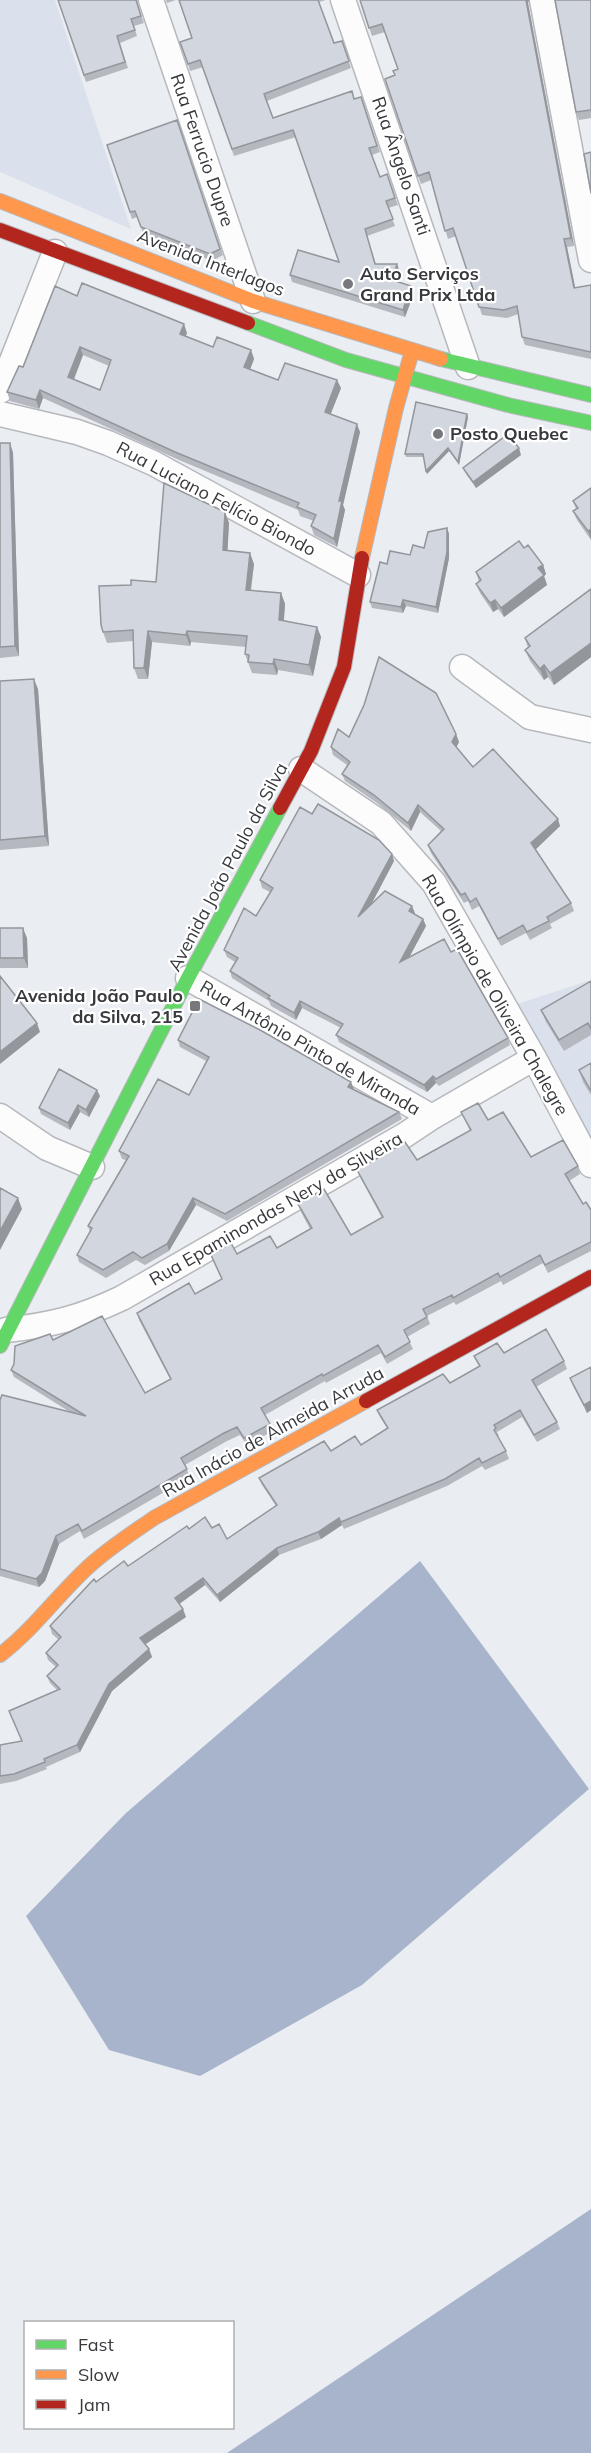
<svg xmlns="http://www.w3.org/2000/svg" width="591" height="2453" viewBox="0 0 591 2453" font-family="Mulish,sans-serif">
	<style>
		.built { fill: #dae1ec }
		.water { fill: #a8b4cb }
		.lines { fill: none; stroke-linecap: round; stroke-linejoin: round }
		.street-casing { stroke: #b6b8bc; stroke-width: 27 }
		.fast-casing { stroke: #b6b8bc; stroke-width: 16 }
		.slow-casing { stroke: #b6b8bc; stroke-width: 16 }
		.jam-casing { stroke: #b6b8bc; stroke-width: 16 }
		.street { stroke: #fcfcfd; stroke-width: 24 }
		.fast { stroke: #63d668; stroke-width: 14 }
		.slow { stroke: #ff974d; stroke-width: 14 }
		.jam { stroke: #b3261e; stroke-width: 14 }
		.wall { fill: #b5b8bf; fill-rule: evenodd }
		.shaded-wall { fill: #93969b }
		.building { fill: #d2d6de; stroke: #93969b; stroke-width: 1.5; fill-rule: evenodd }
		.poi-dot { fill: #76787c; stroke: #fff; stroke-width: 2 }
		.labels { text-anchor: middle; stroke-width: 4.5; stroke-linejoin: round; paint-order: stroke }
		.street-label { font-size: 18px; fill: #37393d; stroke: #fff }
		.poi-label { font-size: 18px; font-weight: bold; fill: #37393d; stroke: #fff; text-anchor: start }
	</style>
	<rect width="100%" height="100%" fill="#eaedf2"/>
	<!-- built -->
	<path class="built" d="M0,0H55L131,229L0,172Z
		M591,980V1140L517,1004Z"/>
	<!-- water -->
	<path class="water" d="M420,1561L589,1789L362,1985L200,2076L109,2050L26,1916L126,1813Z
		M591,2209V2453H227Z"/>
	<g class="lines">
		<!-- street casing -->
		<g class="street-casing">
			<path id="street" d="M151,0L253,301
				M343,0L468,367
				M542,0L591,260
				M0,391L55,252
				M0,414L77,432L108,443L153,463L358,575
				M462,667L530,717L591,730
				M301,769L381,823L434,883L534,1058L591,1165
				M188,978L432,1117
				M0,1116L47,1148L92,1167
				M6,1330C52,1325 80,1318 122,1298L405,1135L432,1117L534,1058"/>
		</g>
		<!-- fast casing -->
		<g class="fast-casing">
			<path id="fast" d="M248,323L346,360L508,405L591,423
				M441,359L591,395
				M0,1346L188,978L280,808"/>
		</g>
		<!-- slow casing -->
		<g class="slow-casing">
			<path id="slow" d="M0,201L253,301L441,359
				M362,558L396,408L412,351
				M0,1655C33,1630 56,1597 86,1569C107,1549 131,1534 154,1518L366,1401"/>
		</g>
		<!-- jam casing -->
		<g class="jam-casing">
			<path id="jam" d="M0,230L248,323
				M280,808L311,751L344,667L362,558
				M366,1401L591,1277"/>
		</g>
		<!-- street -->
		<use href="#street" class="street"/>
		<!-- fast -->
		<use href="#fast" class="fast"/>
		<!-- slow -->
		<use href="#slow" class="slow"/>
		<!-- jam -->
		<use href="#jam" class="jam"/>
	</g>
	<!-- wall -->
	<path class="wall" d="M58,0H138L137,4L144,23L134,26L137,36L120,43L128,68L86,82Z
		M166,0H176L167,3Z
		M179,0H326L319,2L334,43L342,41L351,68L267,101L273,118L361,97L380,152L372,155L380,177L387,174L398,205L388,208L395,226L367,236L376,264H397L399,270L396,281L414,293L405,317L292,282L290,275L339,262L296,137L234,156L203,67L190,71L188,64L192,38Z
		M360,0H529L528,3L574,246L567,247L575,288L591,285V359L525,345L522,337L518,314L507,318L482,315L456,236L448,239L431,180L421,184L418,176L395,75L398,69L385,32L372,36Z
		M591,0V118L579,120L576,112Z
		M177,120L223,255L212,261L143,233L137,217L132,219L107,145Z
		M77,296L187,333L185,336L213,347L251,350L254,359L250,369L278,380L341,388L330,414L360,432L343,505L345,510L337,547L314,535L311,526L314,521L300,516L298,510L179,460L43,398L39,409L10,401L7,392L23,367ZM83,355L109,366L100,390L74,380Z
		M468,417L459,465L449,451L427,474L424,457H406L405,454Z
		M0,443H10L13,453L19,656L0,658Z
		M521,455L476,488L466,474L463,468Z
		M591,488V540L577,520L573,511L576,509L573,501Z
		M225,512L229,523L227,551L254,564L251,591L281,593L285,604L284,620L317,627L321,637L313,676L278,670L277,675L252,673L245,654L246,647L191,642L190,646L152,642L148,679H138L134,668L133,641L107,643L103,632L131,585L156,582Z
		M447,528L449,534V558L438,613L406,606L403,613L372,608L370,602L387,564L410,555L424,548Z
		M524,548L543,565L546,574L544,576L547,585L504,617L498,609L493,612L480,593L476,584L479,582L476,572Z
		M591,589V657L554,685L548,677L544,680L530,661L525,650L528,648L525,638Z
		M0,681L38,689L49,846L0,850Z
		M456,734L459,742L456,747L473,767L560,826L536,849L571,903L574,911L550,924L552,928L530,940L526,933L501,946L479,906L472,910L468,901L464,903L431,853L428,845L441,831L420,812L411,831L377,803L345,781L342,774L347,765L333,755L331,747L349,737Z
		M394,861L371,904L412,906L414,914L423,919L426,926L409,957L451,952L508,1038L510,1045L439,1086L436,1083L427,1092L339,1042L336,1035L341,1028L302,1008L296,1020L271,1006L269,1001L232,978L230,971L235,962L227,957L224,950L256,916L270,892L262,888L260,880Z
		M0,928L27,938L28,968H0Z
		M591,981V1035L564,1051L546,1022L541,1010Z
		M178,1040L354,1089L399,1112L402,1119L227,1221L196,1205L169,1251L145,1265L136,1260L106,1278L79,1262L77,1255L90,1232L88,1226L126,1160L122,1159L119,1151L189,1095L206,1061L180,1047Z
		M591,1063V1095L583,1082L579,1070Z
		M100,1096L89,1117L80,1112L70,1130L41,1114L39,1108Z
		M461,1112L488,1120L531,1157L578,1166L580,1174L569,1181L583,1204L591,1210V1251L548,1273L543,1263L503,1285L501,1281L456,1305L454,1302L427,1316L430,1324L407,1337L413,1349L387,1364L381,1353L326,1383L325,1381L265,1415L273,1431L247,1445L240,1435L227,1441L185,1465L190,1477L84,1539L80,1531L59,1544L45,1581L39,1587L0,1576V1400L70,1412L14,1377L11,1370L53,1340L145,1393L170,1379L139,1320L137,1313L195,1294L222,1279L211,1255L237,1254L277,1248L310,1229L301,1212L298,1204L351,1235L382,1218L360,1177L357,1170L417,1160L470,1131Z
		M504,1353L564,1361L567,1369L536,1387L557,1422L560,1429L537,1442L522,1417L497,1432L499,1436H498L506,1451L509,1459L485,1470L482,1466L447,1486L344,1529L342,1525L321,1539L279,1555L220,1602L205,1585L179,1604L186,1617L145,1644L149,1649L152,1657L112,1691L80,1752L46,1767L47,1769L16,1781L0,1784V1745L21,1741L57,1690L50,1683L47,1676L56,1667L48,1660L46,1653L59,1640L52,1634L50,1626L96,1582L128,1566L189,1529L212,1528L227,1539L276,1506L262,1485L259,1478L331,1451L361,1445L387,1428L380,1417L377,1410L450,1383L479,1366L474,1356Z
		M591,1367V1410L587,1413L573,1386L570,1378Z"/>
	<!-- shaded-wall -->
	<path class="shaded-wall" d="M526,0H529L528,3L574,246L571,238Z
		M564,239L567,247L577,296L574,288Z
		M397,264L399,270L394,287L392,280Z
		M411,286L414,293L405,317L403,310Z
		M184,324L187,333L183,343L180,334Z
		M80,347L83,355L71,386L68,377Z
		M251,350L254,359L248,375L244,367Z
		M337,380L341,388L328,421L325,412Z
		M40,390L43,398L39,409L36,400Z
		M467,414L468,417L459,465L458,462Z
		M357,424L360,432L343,505L345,510L337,547L334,539L339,501Z
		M10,443L13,453L19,656L15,646Z
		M448,448L449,451L427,474L426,471Z
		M519,448L521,455L476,488L473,482Z
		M225,512L229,523L227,561L223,550Z
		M447,528L449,534V558L438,613L436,607Z
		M591,529V540L588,531Z
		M250,553L254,564L249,601L246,590Z
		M543,565L546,574L544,576L547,585L504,617L501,608L538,568Z
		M281,593L285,604L283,630L279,620Z
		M403,600L406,606L403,613L401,607Z
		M495,600L498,609L493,612L490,603Z
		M317,627L321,637L313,676L309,665Z
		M148,631L152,642L148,679L144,668Z
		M187,631L191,642L190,646L186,635Z
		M591,643V657L554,685L550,673Z
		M274,659L278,670L277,675L273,664Z
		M544,665L548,677L544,680L540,669Z
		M34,679L38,689L49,846L45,836Z
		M456,734L459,742L455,750L452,742Z
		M418,805L420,812L411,831L408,823Z
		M558,819L560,826L534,851L531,843Z
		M392,854L394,861L361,924L358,917Z
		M412,906L415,913L412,918L409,911Z
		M423,919L426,926L403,969L400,962Z
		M23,928L27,938L28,968L24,958Z
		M300,1001L302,1008L296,1020L294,1013Z
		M37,1023L40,1032L0,1064V1052Z
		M433,1076L436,1083L427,1092L424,1085Z
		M351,1082L354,1089L351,1094L348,1087Z
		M97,1090L100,1096L89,1117L86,1110Z
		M78,1105L80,1112L70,1130L68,1123Z
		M18,1198L22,1209L0,1250V1231Z
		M193,1198L196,1205L169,1251L167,1244Z
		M591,1401V1410L587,1413L584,1405Z
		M339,1518L342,1525L321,1539L318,1532Z
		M56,1536L59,1544L45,1581L39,1587L36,1579Z
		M277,1548L279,1555L220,1602L217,1595Z
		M203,1578L205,1585L178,1605L175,1598Z
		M183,1609L186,1617L143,1646L140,1638Z
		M149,1649L152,1657L112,1691L80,1752L77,1745L109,1684Z"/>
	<!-- building -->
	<path class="building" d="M58,0H136L141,16L131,19L135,30L117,36L125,62L84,75Z
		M179,0H318L334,43L342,41L349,61L264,94L273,118L352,91L354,99L361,97L377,146L369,148L380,177L387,174L395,198L386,201L393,219L365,229L375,264H397L392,280L411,286L403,310L290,275L298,250L339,262L293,130L232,149L200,60L188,64L180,42L192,38Z
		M360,0H526L571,238L564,239L574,288L591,285V352L522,337L517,306L504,310L479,307L453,228L445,231L429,172L418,176L385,79L395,75L393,71L398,69L382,24L369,28Z
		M555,0H591V110L576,112Z
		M177,120L220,249L210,254L141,227L135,211L130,212L107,145Z
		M591,152V193L584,154Z
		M82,283L184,324L180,334L213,347L217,337L251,350L244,367L278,380L285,363L337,380L325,412L357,424L339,501H342L334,539L311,526L316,515L297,507L299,503L175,452L40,390L36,400L7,392L19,366L23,367L55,286L77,296ZM80,347L111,360L100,390L68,377Z
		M416,402L467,414L458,462L448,448L426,471L423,454H405Z
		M508,434L519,448L473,482L463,468Z
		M0,443H10L15,646L0,647Z
		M164,483L225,512L223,550L250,553L246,590L281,593L279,620L317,627L309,665L274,659L273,664L248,662L249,655L245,654L247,636L187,631L186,635L148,631L144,668H134L133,630L103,632L101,625L99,586L131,585V580L156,582Z
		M591,488V529L588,531L573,511L578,508L573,501Z
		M447,528V552L436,607L403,600L401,607L370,602L380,562L387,564L390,551L410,555L413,545L424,548L428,532Z
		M519,541L524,548L528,545L543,565L538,568L544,575L501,608L495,600L490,603L476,584L481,580L476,572Z
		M591,589V643L550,673L544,665L540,669L525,650L530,646L525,638Z
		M379,657L436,693L456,734L452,742L473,767L493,749L558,819L531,843L571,903L547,917L549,921L527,932L523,925L498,939L476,898L470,902L465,893L461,895L428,845L444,829L418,805L408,823L374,795L342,774L350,762L331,747L338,729L349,737L364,705Z
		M34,679L45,836L0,840V681Z
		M318,804L379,840L392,854L358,917L385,891L412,906L409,911L423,919L400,962L444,939L451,952L457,949L508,1038L436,1079L433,1076L424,1085L336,1035L343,1024L300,1001L294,1013L268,998L270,996L230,971L238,958L224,950L244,908L256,916L273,888L260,880L300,807L312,814Z
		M0,928H23L24,958H0Z
		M0,976L37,1023L0,1052Z
		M591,981V1029L588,1023L559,1040L541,1010Z
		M199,999L262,1031L351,1082L348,1087L399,1112L225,1214L193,1198L167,1244L142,1258L133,1252L103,1270L77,1255L92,1228L88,1226L129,1156L119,1151L158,1079L189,1095L209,1057L178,1040Z
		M591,1063V1091L579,1070Z
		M59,1069L97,1090L86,1110L78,1105L68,1123L39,1108Z
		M478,1103L488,1120L503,1112L531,1157L563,1140L578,1166L565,1174L583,1204L586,1202L591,1210V1242L545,1265L540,1255L500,1277L498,1273L453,1298L452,1295L423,1309L427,1317L404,1330L410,1342L385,1357L378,1345L323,1376L322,1374L261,1408L270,1424L244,1438L237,1427L224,1433L181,1458L187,1469L82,1531L78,1524L56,1536L42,1573L36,1579L0,1569V1400L2,1395L86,1416L11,1370L14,1364L15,1346L50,1334L53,1340L102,1316L145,1393L171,1379L137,1313L189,1283L195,1294L222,1279L211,1255L231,1243L237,1254L270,1236L277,1248L312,1228L298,1204L324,1189L351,1235L383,1217L357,1170L405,1142L417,1160L471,1130L461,1112Z
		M0,1188L18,1198L0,1231Z
		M546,1329L564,1361L532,1380L557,1422L534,1435L520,1410L494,1425L496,1428L494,1430L506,1451L482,1463L479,1458L445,1479L341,1522L339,1518L318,1532L277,1548L217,1595L203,1578L175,1598L183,1609L140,1638L149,1649L109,1684L77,1745L44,1759L45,1762L14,1774L0,1776V1745L22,1741L9,1711L60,1689L47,1676L58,1665L46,1653L61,1637L50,1626L94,1579L96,1582L124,1561L128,1566L187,1526L189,1529L205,1517L212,1528L219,1524L227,1539L277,1505L259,1478L324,1441L331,1451L355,1436L361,1445L388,1428L377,1410L443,1374L450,1383L480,1366L474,1356L497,1343L504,1353Z
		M591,1367V1401L584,1405L570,1378Z"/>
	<!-- markers -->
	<g class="poi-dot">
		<circle cx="348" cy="284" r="6"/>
		<circle cx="438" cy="434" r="6"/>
		<rect x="189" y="1000" width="12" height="12" rx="3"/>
	</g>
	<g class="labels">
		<!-- street labels -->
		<g class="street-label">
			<text transform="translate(202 150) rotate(71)" y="6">Rua Ferrucio Dupre</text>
			<text transform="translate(401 166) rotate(71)" y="6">Rua Ângelo Santi</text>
			<text transform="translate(211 263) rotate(21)" y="6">Avenida Interlagos</text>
			<text transform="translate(216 499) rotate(28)" y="6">Rua Luciano Felício Biondo</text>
			<text transform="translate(228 867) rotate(-62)" y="6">Avenida João Paulo da Silva</text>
			<text transform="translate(495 995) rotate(60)" y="6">Rua Olímpio de Oliveira Chalegre</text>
			<text transform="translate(310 1048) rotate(30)" y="6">Rua Antônio Pinto de Miranda</text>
			<text transform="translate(276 1209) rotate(-30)" y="6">Rua Epaminondas Nery da Silveira</text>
			<text transform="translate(273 1432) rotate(-29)" y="6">Rua Inácio de Almeida Arruda</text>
		</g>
		<!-- poi labels -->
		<g class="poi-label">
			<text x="360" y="280">Auto Serviços<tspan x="360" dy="21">Grand Prix Ltda</tspan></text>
			<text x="450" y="440">Posto Quebec</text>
			<text x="183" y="1002" text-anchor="end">Avenida João Paulo<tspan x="183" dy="21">da Silva, 215</tspan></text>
		</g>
	</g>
	<!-- legend -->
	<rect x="24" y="2321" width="210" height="108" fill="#ffffff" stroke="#afb0b1" stroke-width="1.5"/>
	<rect x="36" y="2340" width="30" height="9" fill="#63d668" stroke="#afb0b1" stroke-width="1.5"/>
	<text x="78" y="2351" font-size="18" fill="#37393d">Fast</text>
	<rect x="36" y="2370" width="30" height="9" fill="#ff974d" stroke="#afb0b1" stroke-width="1.5"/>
	<text x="78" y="2381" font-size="18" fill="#37393d">Slow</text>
	<rect x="36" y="2400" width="30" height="9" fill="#b3261e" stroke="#afb0b1" stroke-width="1.5"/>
	<text x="78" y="2411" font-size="18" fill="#37393d">Jam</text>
</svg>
